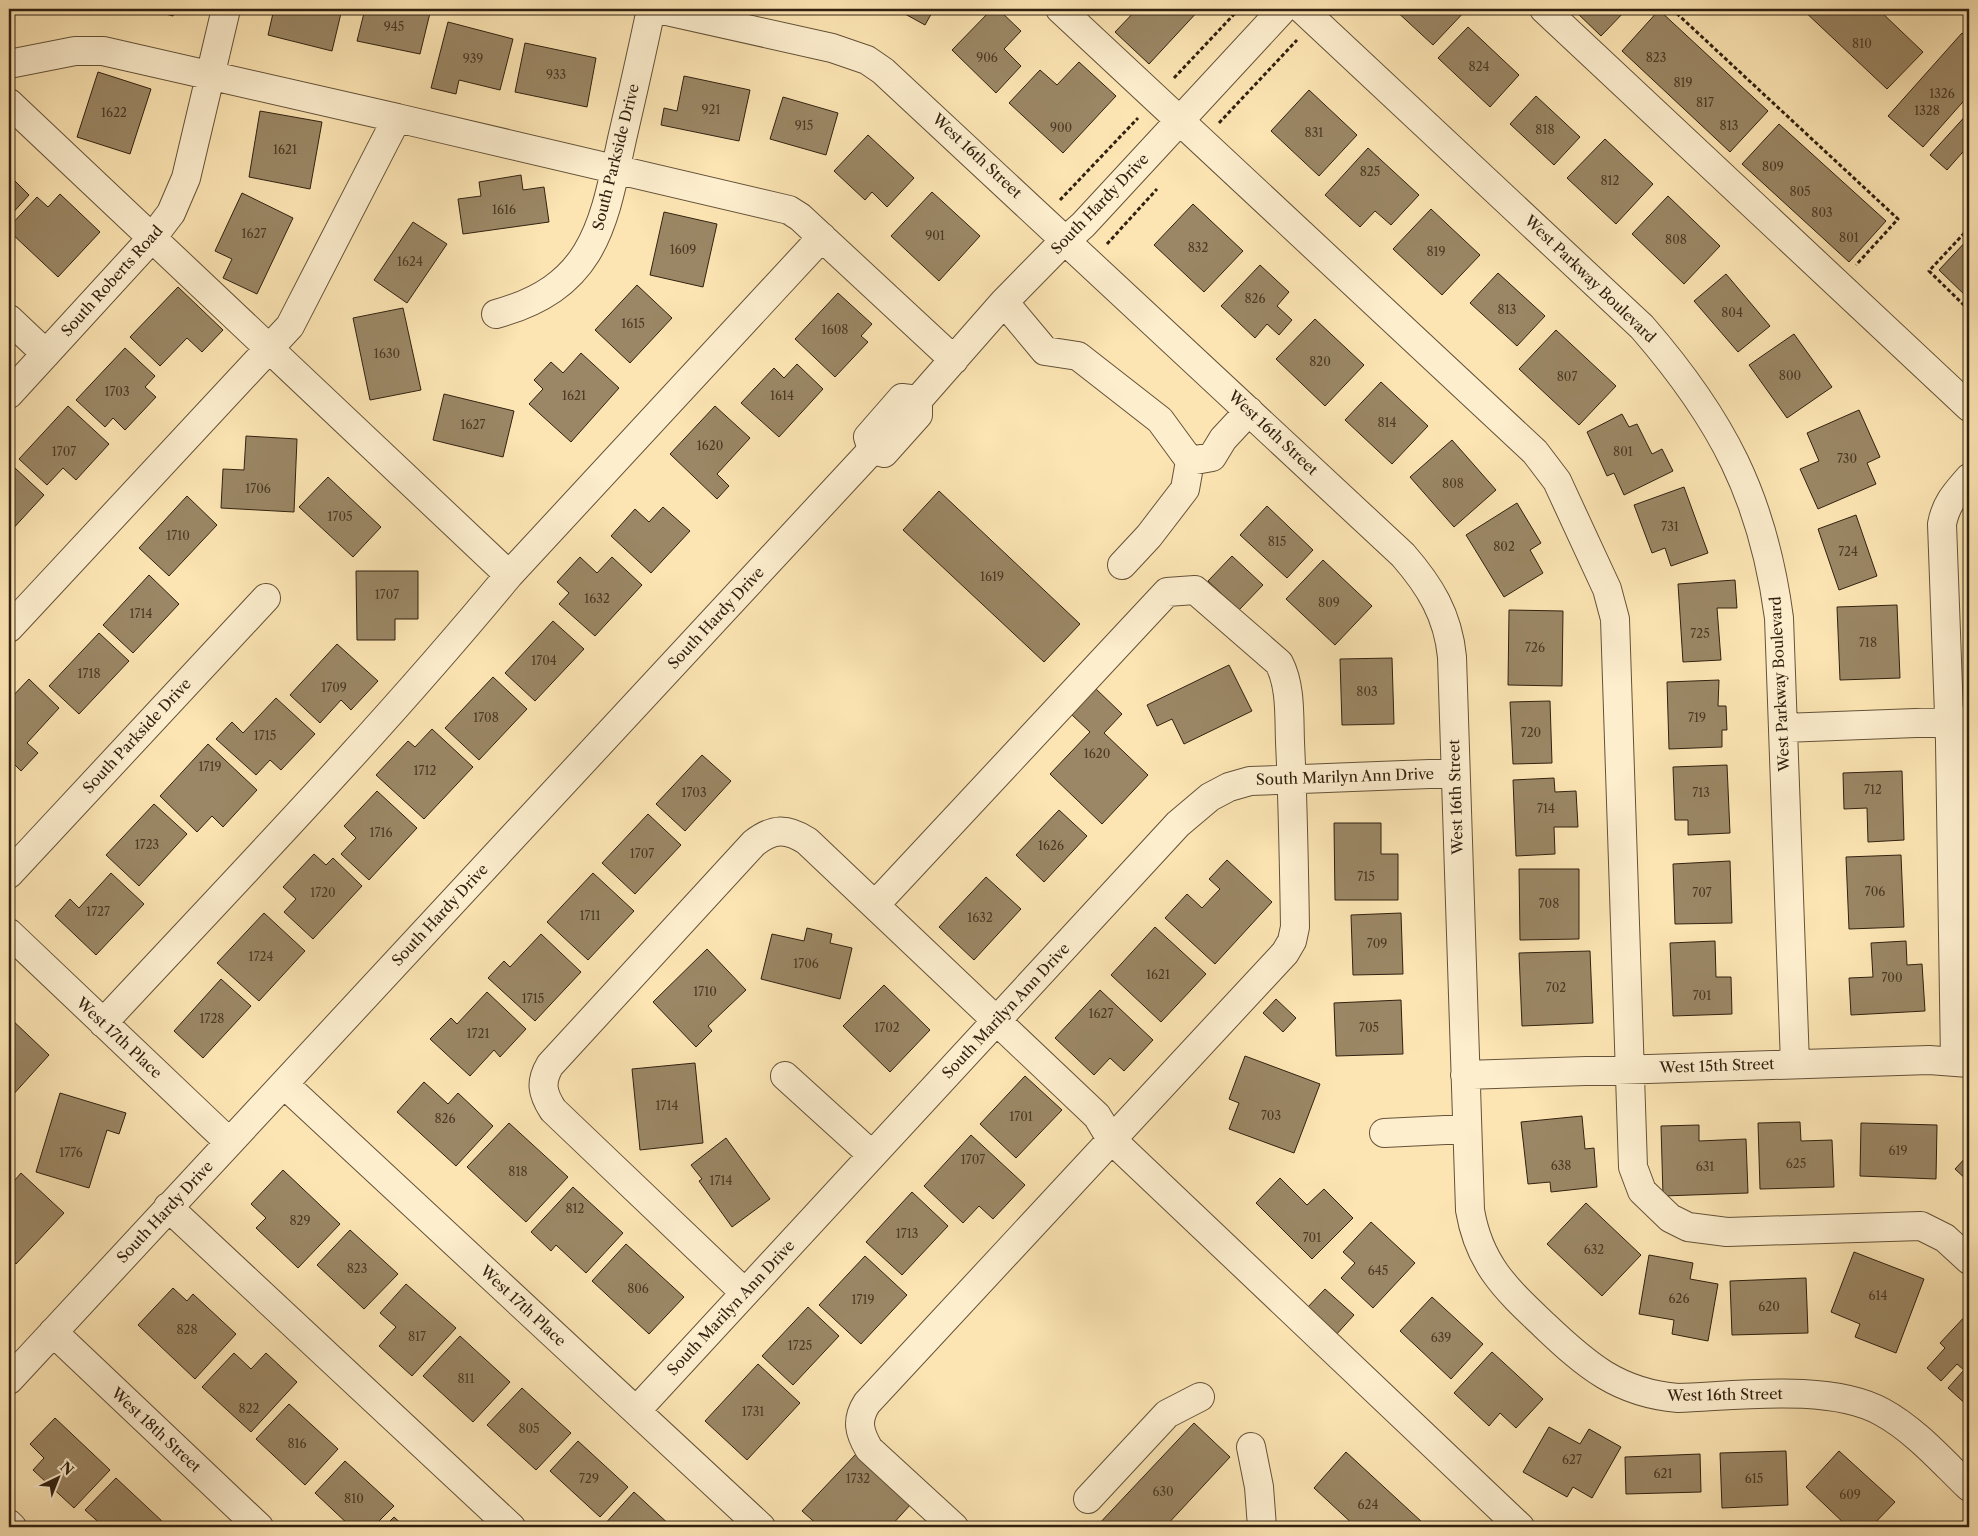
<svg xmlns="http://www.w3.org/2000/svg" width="1978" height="1536" viewBox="0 0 1978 1536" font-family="'Libre Caslon Text',serif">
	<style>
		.building { fill: #9b8765; stroke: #312110 }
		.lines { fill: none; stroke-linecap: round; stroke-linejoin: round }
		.minor-casing { stroke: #645239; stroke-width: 30 }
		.path { stroke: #312110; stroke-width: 3; stroke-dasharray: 4 2.5; stroke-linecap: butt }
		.minor { stroke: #fdeece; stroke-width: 28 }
		.labels { text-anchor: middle; stroke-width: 4; stroke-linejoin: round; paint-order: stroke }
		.number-label { font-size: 12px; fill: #4c3a25 }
		.street-label { font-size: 15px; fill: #312110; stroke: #fdeece }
	</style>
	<rect width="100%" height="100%" fill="#fce5b3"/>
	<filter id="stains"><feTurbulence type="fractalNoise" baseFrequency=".004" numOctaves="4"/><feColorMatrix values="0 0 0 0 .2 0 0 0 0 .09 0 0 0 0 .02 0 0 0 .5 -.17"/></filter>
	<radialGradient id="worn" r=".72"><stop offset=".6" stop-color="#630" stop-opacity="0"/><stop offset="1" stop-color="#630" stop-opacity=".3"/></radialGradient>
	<!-- building -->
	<path class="building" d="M147,9H175L173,16Z
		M274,9H342L332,51L268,35Z
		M365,9H411L430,13L420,54L357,41Z
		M896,9H934L925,25Z
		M992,9H998L1021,31L1004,49L1021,66L996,93L952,50Z
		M1137,9H1200L1149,64L1115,32Z
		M1394,9H1467L1433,45Z
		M1573,9H1627L1601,36Z
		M1802,9H1878L1923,52L1887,89Z
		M1659,10L1768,111L1730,152L1622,51Z
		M448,22L513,39L500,90L459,80L456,94L431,88Z
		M1468,27L1519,75L1490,107L1438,58Z
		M1962,33L1969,40V95L1923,147L1888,116Z
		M525,43L596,58L587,107L515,92Z
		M1079,62L1116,96L1063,153L1009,103L1040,70L1057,85Z
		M98,72L151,89L130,154L77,137Z
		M684,76L750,90L739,141L661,125L664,108L677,111Z
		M1309,90L1357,135L1319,176L1271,131Z
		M1536,96L1580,137L1554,165L1510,124Z
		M783,97L838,113L826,155L770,139Z
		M260,111L322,122L310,189L249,177Z
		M1969,112V145L1947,170L1930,155Z
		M1779,124L1886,221L1849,262L1742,164Z
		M868,135L914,178L887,207L872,192L865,200L834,171Z
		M1605,139L1653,184L1616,224L1567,178Z
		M1368,148L1419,195L1391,225L1375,211L1360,227L1325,195Z
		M9,175L29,195L9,217Z
		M521,175L523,190L544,187L549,222L463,234L458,199L481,196L479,182Z
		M932,192L980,236L939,281L891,236Z
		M242,193L293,218L257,294L223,278L232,259L215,251Z
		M60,194L100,232L58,277L9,231V227L37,197L48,207Z
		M1668,196L1720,246L1684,284L1632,234Z
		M1193,204L1243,251L1204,292L1154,245Z
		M1431,209L1480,255L1442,295L1393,249Z
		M664,212L717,224L703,287L650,275Z
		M413,222L447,244L407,303L374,280Z
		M1969,238V299L1939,270Z
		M1260,265L1289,292L1277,306L1292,320L1279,335L1267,324L1255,338L1221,306Z
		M1498,273L1545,316L1517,346L1470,303Z
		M1726,274L1770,326L1738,352L1694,301Z
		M637,285L672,318L630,363L595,330Z
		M178,287L223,330L202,352L187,338L160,366L130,337Z
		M838,293L872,324L861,336L868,342L835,377L795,339Z
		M403,308L421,390L370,400L353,318Z
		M1315,319L1364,365L1325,406L1276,359Z
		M1556,330L1616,386L1579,425L1519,369Z
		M1794,334L1832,387L1787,418L1749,365Z
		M125,348L155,376L145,387L156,397L125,430L113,418L105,427L76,400Z
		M581,353L619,388L571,442L529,404L543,389L534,380L551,362L563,373Z
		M797,364L823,389L779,437L741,403L774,368L784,378Z
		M1381,382L1428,426L1392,464L1345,420Z
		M444,394L514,411L503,457L433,440Z
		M68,406L109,444L76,480L63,468L47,485L19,459Z
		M715,406L750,438L717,474L729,486L717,499L670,454Z
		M1859,410L1880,457L1867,463L1876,484L1818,509L1800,469L1819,461L1807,433Z
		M1622,414L1629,427L1637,424L1652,454L1662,449L1673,471L1624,495L1614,473L1607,476L1587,432Z
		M246,436L297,439L294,512L221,508L223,469L244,470Z
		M1452,440L1496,490L1454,527L1410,477Z
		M15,468L44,495L9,533V475Z
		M328,477L381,527L353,557L299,507Z
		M1684,487L1708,553L1671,566L1665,548L1652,553L1634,505Z
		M939,491L1080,624L1044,662L903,530Z
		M187,496L217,525L169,576L139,548Z
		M1517,503L1541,543L1530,550L1543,573L1504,597L1466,535Z
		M1267,506L1313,550L1287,578L1240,535Z
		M663,507L690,531L651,573L611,536L635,509L649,522Z
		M1856,515L1877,576L1839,590L1818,529Z
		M1232,556L1263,585L1239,610L1208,581Z
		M580,557L597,573L612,557L642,585L595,636L559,604L569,593L557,582Z
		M1323,560L1372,606L1335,645L1286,599Z
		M356,571H418V619H395V640H357Z
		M149,575L179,604L133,653L103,625Z
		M1735,580L1737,608H1717L1721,660L1683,662L1678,584Z
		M1964,583H1969V636H1967Z
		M1897,605L1900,678L1840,680L1837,607Z
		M1509,610L1563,611L1562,686L1508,685Z
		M553,621L584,649L535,701L505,673Z
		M99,633L129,661L79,714L49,686Z
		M337,644L378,681L351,710L341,700L320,723L290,695Z
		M1392,658L1394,724L1342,725L1340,659Z
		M1229,665L1252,711L1184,744L1172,719L1157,726L1147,705Z
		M493,677L527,709L479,760L445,728Z
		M29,679L59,708L27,743L38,753L21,771L9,759V700Z
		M1719,680L1718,706H1726L1727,730H1722V747L1669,749L1667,682Z
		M1095,688L1122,714L1104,733L1148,775L1102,824L1050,774L1090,732L1071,714Z
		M276,698L315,734L281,770L270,760L256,775L216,739L232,722L243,733Z
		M1550,701L1552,763L1513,764L1510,702Z
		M432,729L473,767L424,819L376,775L408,741L415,747Z
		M208,744L257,790L223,827L212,816L197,832L160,796Z
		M702,755L731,781L685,831L656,804Z
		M1727,765L1730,833L1688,835V820H1675L1673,767Z
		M1902,771L1904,840L1868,842L1867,808L1844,809L1843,773Z
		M1554,778L1555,792L1576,791L1578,827H1554L1555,854L1516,856L1513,780Z
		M377,791L417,828L369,880L341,854L356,838L344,826Z
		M1963,800H1969V866H1963Z
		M154,804L187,834L139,886L106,855Z
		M1059,810L1087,836L1044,882L1016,855Z
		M648,814L681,845L635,894L602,863Z
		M1334,823H1381V854H1398V900H1335Z
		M314,854L326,865L333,858L362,886L313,939L284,912L296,899L283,887Z
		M1901,855L1904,927L1849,929L1846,857Z
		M1227,860L1272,902L1215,964L1165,918L1187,894L1202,908L1220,889L1209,879Z
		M1730,861L1732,923L1675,924L1673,864Z
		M1519,869H1579V939L1520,940Z
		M111,873L144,904L96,955L55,916L70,899L79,908Z
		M593,873L634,911L588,960L547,922Z
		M986,877L1021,909L974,960L939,927Z
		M264,913L305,951L259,1001L217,963Z
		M1401,913L1403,974L1353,975L1351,915Z
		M1155,927L1206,974L1161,1022L1111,975Z
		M807,928L832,934L830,943L852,948L840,999L761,979L772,934L804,941Z
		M541,934L581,972L535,1021L488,978L504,961L510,967Z
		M1715,941L1716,977H1731L1732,1014L1673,1016L1670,943Z
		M1906,941L1907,965L1922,964L1925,1011L1851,1015L1849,978L1873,977L1871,943Z
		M707,949L746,990L708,1026L712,1031L696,1047L653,1002Z
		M1590,951L1593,1023L1522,1026L1519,953Z
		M221,979L251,1006L203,1058L174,1031Z
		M884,985L930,1030L890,1072L843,1026Z
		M1100,990L1153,1040L1124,1071L1110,1058L1094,1075L1055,1038Z
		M487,992L526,1029L500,1057L494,1050L470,1076L430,1039L451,1018L457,1024Z
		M1276,999L1296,1018L1283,1032L1263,1013Z
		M1401,1000L1403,1054L1336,1056L1334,1003Z
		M9,1017L49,1055L11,1097L9,1095Z
		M1245,1056L1320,1084L1294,1153L1229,1129L1239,1103L1229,1099Z
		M695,1063L703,1143L640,1150L632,1069Z
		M1025,1076L1062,1110L1016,1158L980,1124Z
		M424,1082L448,1104L458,1093L493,1126L456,1166L397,1112Z
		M60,1093L126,1113L119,1134L107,1130L89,1188L36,1172Z
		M1582,1116L1585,1149L1594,1148L1597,1187L1551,1192L1550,1182L1528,1184L1521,1122Z
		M1800,1122L1801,1141L1832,1140L1834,1187L1760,1189L1758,1123Z
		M509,1123L568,1177L526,1222L467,1167Z
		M1861,1123L1937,1125L1936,1179L1860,1176Z
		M1699,1125V1141L1746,1139L1748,1193L1663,1196L1661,1126Z
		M971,1135L1025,1185L993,1219L979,1206L963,1223L924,1186Z
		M726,1138L770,1199L732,1227L699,1181L702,1179L691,1165Z
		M1969,1154V1182L1955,1169Z
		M283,1170L340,1224L298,1268L256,1228L266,1218L251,1204Z
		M21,1173L64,1213L16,1264L9,1258V1187Z
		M1280,1178L1307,1205L1324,1189L1353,1218L1312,1259L1256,1203Z
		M573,1187L623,1233L586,1273L556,1245L551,1251L531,1232Z
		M912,1192L948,1226L902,1275L866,1242Z
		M1586,1203L1641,1255L1602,1296L1547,1244Z
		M1371,1222L1415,1263L1373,1308L1341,1278L1355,1263L1343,1252Z
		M350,1230L398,1274L364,1309L317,1265Z
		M626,1244L684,1297L649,1334L592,1281Z
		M1854,1252L1924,1279L1896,1353L1855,1337L1860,1324L1831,1312Z
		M1649,1255L1693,1263L1690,1279L1718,1284L1708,1341L1672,1334L1674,1320L1639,1314Z
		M865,1256L907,1295L861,1344L819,1305Z
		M1806,1278L1808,1333L1732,1335L1730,1281Z
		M406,1284L456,1328L412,1376L379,1346L396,1327L380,1313Z
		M173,1288L187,1301L193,1294L236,1334L195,1379L138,1325Z
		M1325,1289L1354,1315L1335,1336L1306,1309Z
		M1432,1297L1483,1344L1451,1379L1400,1331Z
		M808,1307L839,1336L793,1385L762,1356Z
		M1969,1312V1407L1948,1388L1964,1370L1957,1364L1941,1381L1927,1368L1945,1348L1940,1343Z
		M460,1336L510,1382L473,1422L423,1376Z
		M1492,1352L1543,1399L1516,1428L1500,1413L1489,1426L1454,1393Z
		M234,1353L251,1369L266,1353L297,1382L251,1432L202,1387Z
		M758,1364L800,1403L747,1460L705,1421Z
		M522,1388L571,1433L536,1470L487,1425Z
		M289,1404L338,1449L305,1485L256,1439Z
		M55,1418L110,1470L74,1508L33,1470L44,1458L30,1444Z
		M1194,1423L1230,1457L1165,1527H1096Z
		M1549,1427L1580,1444L1589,1429L1621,1447L1592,1498L1573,1487L1567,1497L1523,1472Z
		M578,1441L628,1487L600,1517L550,1471Z
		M1786,1451L1788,1505L1722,1508L1720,1453Z
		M1839,1451L1895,1502L1871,1527H1848L1806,1487Z
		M1346,1452L1423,1523L1419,1527H1356L1314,1488Z
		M857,1453L911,1504L890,1527H820L802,1511Z
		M1700,1454L1701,1492L1626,1494L1625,1457Z
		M345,1461L394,1506L373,1527H351L315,1493Z
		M116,1478L164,1523L160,1527H104L85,1510Z
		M634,1492L672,1527H602Z
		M394,1517L405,1527H384Z
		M420,1522L426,1527H416Z"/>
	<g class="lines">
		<!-- minor casing -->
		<g class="minor-casing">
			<path id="minor" d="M658,9L832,48L867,60L883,71L1403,555C1430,586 1448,615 1452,657L1470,1210C1479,1264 1506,1289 1544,1325C1586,1365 1618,1393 1678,1398C1737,1396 1830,1383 1882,1412C1915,1430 1942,1461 1969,1487
				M1060,9L1535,452L1557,481L1607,589L1615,619L1633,1167L1642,1191L1670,1218L1688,1227L1727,1232L1921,1226L1945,1238L1969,1260
				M1302,9L1642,327C1722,419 1763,497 1779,618L1795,1064
				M1544,9L1969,407
				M9,64L75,51H103L397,118
				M9,103L509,575C381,730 240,876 103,1023
				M1004,302L1045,351L1078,356L1160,420L1190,461L1185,489L1149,536L1122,565
				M496,314C594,287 603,227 622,139C632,96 642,52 651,9
				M9,319L46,354
				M9,394L152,238L171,213L186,178L226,9
				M872,450L884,453L918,415V400L1004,302L1056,249L1083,225L1283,9
				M872,450L868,437L902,398L918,400
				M1190,461L1212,457L1223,439L1249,411
				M509,575L822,237
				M9,628L290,326L397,118L789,210L800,217L954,360
				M1783,728L1969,721
				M9,874L266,598
				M875,905L1167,592L1195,590L1279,663C1291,686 1289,716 1290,742C1293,804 1294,865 1295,927L1292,941L1285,953L867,1403C856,1420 859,1432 869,1449L954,1527
				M9,933L229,1142
				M1955,1061L1950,742L1942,524C1946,503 1956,493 1969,478
				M1465,1075L1929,1060L1969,1063
				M785,1076L872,1155
				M284,1084L761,1527
				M1384,1133L1466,1129
				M168,1207L511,1527
				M745,1293L553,1110C542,1093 540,1082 550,1065L754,843C773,828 787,828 807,841L1097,1116L1111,1139L1520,1527
				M53,1332L259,1527
				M9,1380L872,450
				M636,1411L1178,824L1210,797L1229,787L1250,781L1455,773
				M1251,1447L1259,1487L1262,1527
				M1088,1499L1167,1414L1200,1397
				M9,1524L12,1527"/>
		</g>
		<!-- path -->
		<path class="path" d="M1672,9L1898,219L1856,265
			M1174,78L1239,9
			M1219,123L1297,40
			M1060,200L1138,118
			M1969,228L1929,271L1969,310
			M1107,244L1157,189"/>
		<!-- minor -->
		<use href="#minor" class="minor"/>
	</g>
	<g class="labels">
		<!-- number labels -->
		<g class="number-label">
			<text x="394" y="31">945</text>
			<text x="1862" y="48">810</text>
			<text x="987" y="62">906</text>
			<text x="1656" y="62">823</text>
			<text x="473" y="63">939</text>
			<text x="1479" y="71">824</text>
			<text x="556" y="79">933</text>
			<text x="1683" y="87">819</text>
			<text x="1942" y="98">1326</text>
			<text x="1705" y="107">817</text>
			<text x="711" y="114">921</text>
			<text x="1927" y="115">1328</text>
			<text x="114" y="117">1622</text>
			<text x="804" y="130">915</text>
			<text x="1729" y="130">813</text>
			<text x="1061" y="132">900</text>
			<text x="1545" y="134">818</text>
			<text x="1314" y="137">831</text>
			<text x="285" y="154">1621</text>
			<text x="1773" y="171">809</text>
			<text x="1370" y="176">825</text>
			<text x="1610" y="185">812</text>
			<text x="1800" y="196">805</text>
			<text x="504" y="214">1616</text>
			<text x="1822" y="217">803</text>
			<text x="254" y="238">1627</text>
			<text x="935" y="240">901</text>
			<text x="1849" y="242">801</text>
			<text x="1676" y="244">808</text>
			<text x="1198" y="252">832</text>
			<text x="683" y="254">1609</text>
			<text x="1436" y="256">819</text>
			<text x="410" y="266">1624</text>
			<text x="1255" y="303">826</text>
			<text x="1507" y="314">813</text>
			<text x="1732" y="317">804</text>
			<text x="633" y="328">1615</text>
			<text x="835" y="334">1608</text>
			<text x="387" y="358">1630</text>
			<text x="1320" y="366">820</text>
			<text x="1790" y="380">800</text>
			<text x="1567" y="381">807</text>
			<text x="117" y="396">1703</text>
			<text x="574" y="400">1621</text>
			<text x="782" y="400">1614</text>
			<text x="1387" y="427">814</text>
			<text x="473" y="429">1627</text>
			<text x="710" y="450">1620</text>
			<text x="64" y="456">1707</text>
			<text x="1623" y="456">801</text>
			<text x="1847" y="463">730</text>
			<text x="1453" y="488">808</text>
			<text x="258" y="493">1706</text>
			<text x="340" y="521">1705</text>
			<text x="1670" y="531">731</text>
			<text x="178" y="540">1710</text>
			<text x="1277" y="546">815</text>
			<text x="1504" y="551">802</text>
			<text x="1848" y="556">724</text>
			<text x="992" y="581">1619</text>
			<text x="387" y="599">1707</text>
			<text x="597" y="603">1632</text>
			<text x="1329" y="607">809</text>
			<text x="141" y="618">1714</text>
			<text x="1700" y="638">725</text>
			<text x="1868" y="647">718</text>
			<text x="1535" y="652">726</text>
			<text x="544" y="665">1704</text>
			<text x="89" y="678">1718</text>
			<text x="334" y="692">1709</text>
			<text x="1367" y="696">803</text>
			<text x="486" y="722">1708</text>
			<text x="1697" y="722">719</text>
			<text x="1531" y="737">720</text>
			<text x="265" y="740">1715</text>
			<text x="1097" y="758">1620</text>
			<text x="210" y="771">1719</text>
			<text x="425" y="775">1712</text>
			<text x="1873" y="794">712</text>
			<text x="694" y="797">1703</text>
			<text x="1701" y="797">713</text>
			<text x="1546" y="813">714</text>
			<text x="381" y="837">1716</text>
			<text x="147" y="849">1723</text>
			<text x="1051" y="850">1626</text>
			<text x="642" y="858">1707</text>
			<text x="1366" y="881">715</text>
			<text x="1875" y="896">706</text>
			<text x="323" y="897">1720</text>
			<text x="1702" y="897">707</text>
			<text x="1549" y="908">708</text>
			<text x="98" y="916">1727</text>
			<text x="590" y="920">1711</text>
			<text x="980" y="922">1632</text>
			<text x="1377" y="948">709</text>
			<text x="261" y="961">1724</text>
			<text x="806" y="968">1706</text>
			<text x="1158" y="979">1621</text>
			<text x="1892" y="982">700</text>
			<text x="1556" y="992">702</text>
			<text x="705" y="996">1710</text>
			<text x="1702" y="1000">701</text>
			<text x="533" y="1003">1715</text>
			<text x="1101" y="1018">1627</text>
			<text x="212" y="1023">1728</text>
			<text x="887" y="1032">1702</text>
			<text x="1369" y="1032">705</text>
			<text x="478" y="1038">1721</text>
			<text x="667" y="1110">1714</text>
			<text x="1271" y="1120">703</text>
			<text x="1021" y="1121">1701</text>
			<text x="445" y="1123">826</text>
			<text x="1898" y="1155">619</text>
			<text x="71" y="1157">1776</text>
			<text x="973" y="1164">1707</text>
			<text x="1796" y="1168">625</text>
			<text x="1561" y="1170">638</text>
			<text x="1705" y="1171">631</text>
			<text x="518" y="1176">818</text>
			<text x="721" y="1185">1714</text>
			<text x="575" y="1213">812</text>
			<text x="300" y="1225">829</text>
			<text x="907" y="1238">1713</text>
			<text x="1312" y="1242">701</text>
			<text x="1594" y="1254">632</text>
			<text x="357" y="1273">823</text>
			<text x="1378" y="1275">645</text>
			<text x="638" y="1293">806</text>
			<text x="1878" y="1300">614</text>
			<text x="1679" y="1303">626</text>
			<text x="863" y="1304">1719</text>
			<text x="1769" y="1311">620</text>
			<text x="187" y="1334">828</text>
			<text x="417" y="1341">817</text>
			<text x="1441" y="1342">639</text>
			<text x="800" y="1350">1725</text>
			<text x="466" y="1383">811</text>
			<text x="249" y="1413">822</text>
			<text x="753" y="1416">1731</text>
			<text x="529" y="1433">805</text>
			<text x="297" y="1448">816</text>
			<text x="1572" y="1464">627</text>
			<text x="1663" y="1478">621</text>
			<text x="589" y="1483">729</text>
			<text x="858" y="1483">1732</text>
			<text x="1754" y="1483">615</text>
			<text x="1163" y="1496">630</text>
			<text x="1850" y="1499">609</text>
			<text x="354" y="1503">810</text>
			<text x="1368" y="1509">624</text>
		</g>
		<!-- street labels -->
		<g class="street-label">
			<text transform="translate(977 156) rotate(43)" y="5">West 16th Street</text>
			<text transform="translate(616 157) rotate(-76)" y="5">South Parkside Drive</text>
			<text transform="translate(1100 204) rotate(-46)" y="5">South Hardy Drive</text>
			<text transform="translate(1590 279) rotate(44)" y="5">West Parkway Boulevard</text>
			<text transform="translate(112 281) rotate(-48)" y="5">South Roberts Road</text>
			<text transform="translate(1273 433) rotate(43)" y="5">West 16th Street</text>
			<text transform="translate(716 618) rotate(-47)" y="5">South Hardy Drive</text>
			<text transform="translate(1780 684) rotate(-93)" y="5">West Parkway Boulevard</text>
			<text transform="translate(137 736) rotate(-47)" y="5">South Parkside Drive</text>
			<text transform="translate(1345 777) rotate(-2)" y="5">South Marilyn Ann Drive</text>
			<text transform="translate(1456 797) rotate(-92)" y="5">West 16th Street</text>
			<text transform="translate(440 915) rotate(-47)" y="5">South Hardy Drive</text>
			<text transform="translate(1006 1011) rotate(-47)" y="5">South Marilyn Ann Drive</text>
			<text transform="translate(119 1038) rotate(43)" y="5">West 17th Place</text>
			<text transform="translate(1717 1066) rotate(-2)" y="5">West 15th Street</text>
			<text transform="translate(165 1212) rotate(-47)" y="5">South Hardy Drive</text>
			<text transform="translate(523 1306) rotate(43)" y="5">West 17th Place</text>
			<text transform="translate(731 1308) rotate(-47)" y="5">South Marilyn Ann Drive</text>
			<text transform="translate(1725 1395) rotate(-1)" y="5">West 16th Street</text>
			<text transform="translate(156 1430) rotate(43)" y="5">West 18th Street</text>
		</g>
	</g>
	<!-- margin -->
	<rect width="1978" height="1536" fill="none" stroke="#fce5b3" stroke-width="30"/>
	<rect x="10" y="10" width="1958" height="1516" fill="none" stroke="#312110" stroke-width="2.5"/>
	<rect x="15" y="15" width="1948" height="1506" fill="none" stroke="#312110"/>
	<!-- north arrow -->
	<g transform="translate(58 1478) rotate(43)" stroke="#fdeece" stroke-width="4" paint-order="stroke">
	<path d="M0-4L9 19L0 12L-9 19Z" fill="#312110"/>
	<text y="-8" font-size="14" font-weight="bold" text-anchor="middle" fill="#312110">N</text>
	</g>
	<rect width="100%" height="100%" filter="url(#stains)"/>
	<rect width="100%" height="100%" fill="url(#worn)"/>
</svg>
